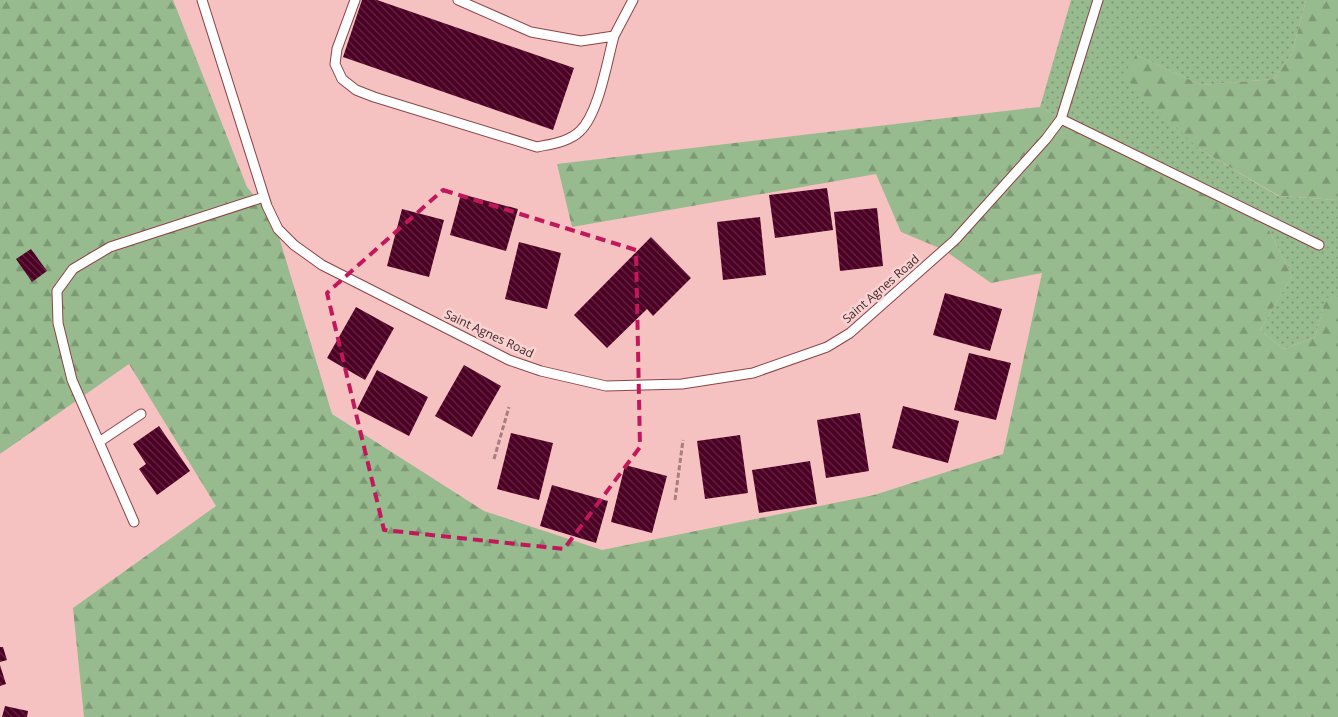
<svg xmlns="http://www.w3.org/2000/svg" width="1338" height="717" viewBox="0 0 1338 717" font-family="'Open Sans',sans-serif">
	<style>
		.grass { fill: url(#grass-dots) }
		.forest { fill: url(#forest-firs) }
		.building { fill: url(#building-back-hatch) }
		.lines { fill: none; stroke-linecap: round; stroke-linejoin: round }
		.lane-casing { stroke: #8c4446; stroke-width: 11 }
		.path { stroke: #a87d7d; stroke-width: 3; stroke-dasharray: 5 2.5; stroke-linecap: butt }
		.lane { stroke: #fff; stroke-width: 9 }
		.marked { fill: none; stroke: #c2185b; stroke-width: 4; stroke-dasharray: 10 6; stroke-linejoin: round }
		.labels { text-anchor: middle; stroke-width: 5; stroke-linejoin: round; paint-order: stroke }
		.street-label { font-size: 12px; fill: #472627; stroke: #f7d4d3 }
	</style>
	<defs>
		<pattern id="grass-dots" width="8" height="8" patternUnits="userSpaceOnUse" patternTransform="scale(1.25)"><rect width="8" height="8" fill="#97bb8e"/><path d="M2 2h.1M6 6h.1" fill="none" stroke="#7d9874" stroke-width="1.8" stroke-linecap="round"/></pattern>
		<pattern id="forest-firs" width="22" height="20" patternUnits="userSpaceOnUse" patternTransform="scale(1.25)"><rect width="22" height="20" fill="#97bb8e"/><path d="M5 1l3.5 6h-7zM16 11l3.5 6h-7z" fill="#7d9874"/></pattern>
		<pattern id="building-back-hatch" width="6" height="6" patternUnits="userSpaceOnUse" patternTransform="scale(1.25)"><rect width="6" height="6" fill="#4b0024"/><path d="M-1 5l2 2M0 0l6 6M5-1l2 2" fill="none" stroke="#642643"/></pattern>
	</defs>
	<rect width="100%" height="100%" fill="#f5c2c1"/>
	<!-- grass -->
	<path class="grass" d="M1071,0H1306L1292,53L1274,79L1201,85L1136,55L1199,149L1278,196L1338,200V296L1326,299L1315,337L1284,349L1260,330L1292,276L1267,226L1188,187L1040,107Z"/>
	<!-- forest -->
	<path class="forest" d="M0,0H173L247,187L274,220L332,414L484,511L602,550L874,495L1003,454L1042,273L991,283L944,250L901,232L876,174L572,227L557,164L1040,107L1188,187L1267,226L1292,276L1260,330L1284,349L1315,337L1326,298L1338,296V717H84L73,608L216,506L129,364L0,454Z
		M1306,0H1338V200L1279,196L1199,149L1123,76L1136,55L1201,85L1274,79L1292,53Z"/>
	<!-- building -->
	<path class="building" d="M362,0H377L574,68L553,130L343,57Z
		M827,188L833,230L775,238L769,195Z
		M461,194L518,209L506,251L450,235Z
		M877,208L883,266L840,271L834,212Z
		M402,209L444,220L429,277L387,266Z
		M760,217L766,275L723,280L717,222Z
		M651,237L691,278L653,316L647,309L607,348L574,315Z
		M519,242L561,253L547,309L505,299Z
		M31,249L47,271L32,282L16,259Z
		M945,293L1002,309L990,351L933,335Z
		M356,307L394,328L365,380L327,358Z
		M969,353L1011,363L996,420L954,410Z
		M464,365L501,386L472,437L435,416Z
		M377,370L428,397L409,436L357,409Z
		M903,406L959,421L948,463L892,448Z
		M860,413L869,471L826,478L817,420Z
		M159,426L190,471L157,495L139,469L146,464L133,444Z
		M511,433L553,443L539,500L497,489Z
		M740,435L748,493L705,499L697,441Z
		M810,461L817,504L759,513L752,470Z
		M625,465L667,476L652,533L611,522Z
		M552,485L608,501L596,543L540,526Z
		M0,647H3L7,660L0,662Z
		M0,665L6,684L0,686Z
		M5,706L28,711L27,717H2Z"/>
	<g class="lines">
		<!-- lane casing -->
		<g class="lane-casing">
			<path id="lane" d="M202,0L267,206L278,229L294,245L322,265L509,360L541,371L606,386L682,384L753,373L827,347L850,333L955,240L1046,139L1061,119L1319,245
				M355,0L337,49L335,64L342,79L356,90L374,97L537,147C551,144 569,142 580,131C599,113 607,61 614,36
				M458,0L531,32L581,41L614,36L633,0
				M1061,119L1098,0
				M99,442L141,414
				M134,522L72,380L58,323L57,291L73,269L110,247L264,197"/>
		</g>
		<!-- path -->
		<path class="path" d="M494,459L509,407
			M675,500L683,440"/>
		<!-- lane -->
		<use href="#lane" class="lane"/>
	</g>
	<!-- marked area -->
	<path class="marked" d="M443,190L636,250L640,447L564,549L384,530L327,293Z"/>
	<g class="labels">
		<!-- street labels -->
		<g class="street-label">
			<text transform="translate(881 289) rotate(-41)" y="4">Saint Agnes Road</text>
			<text transform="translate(489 334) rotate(25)" y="4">Saint Agnes Road</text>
		</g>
	</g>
</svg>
